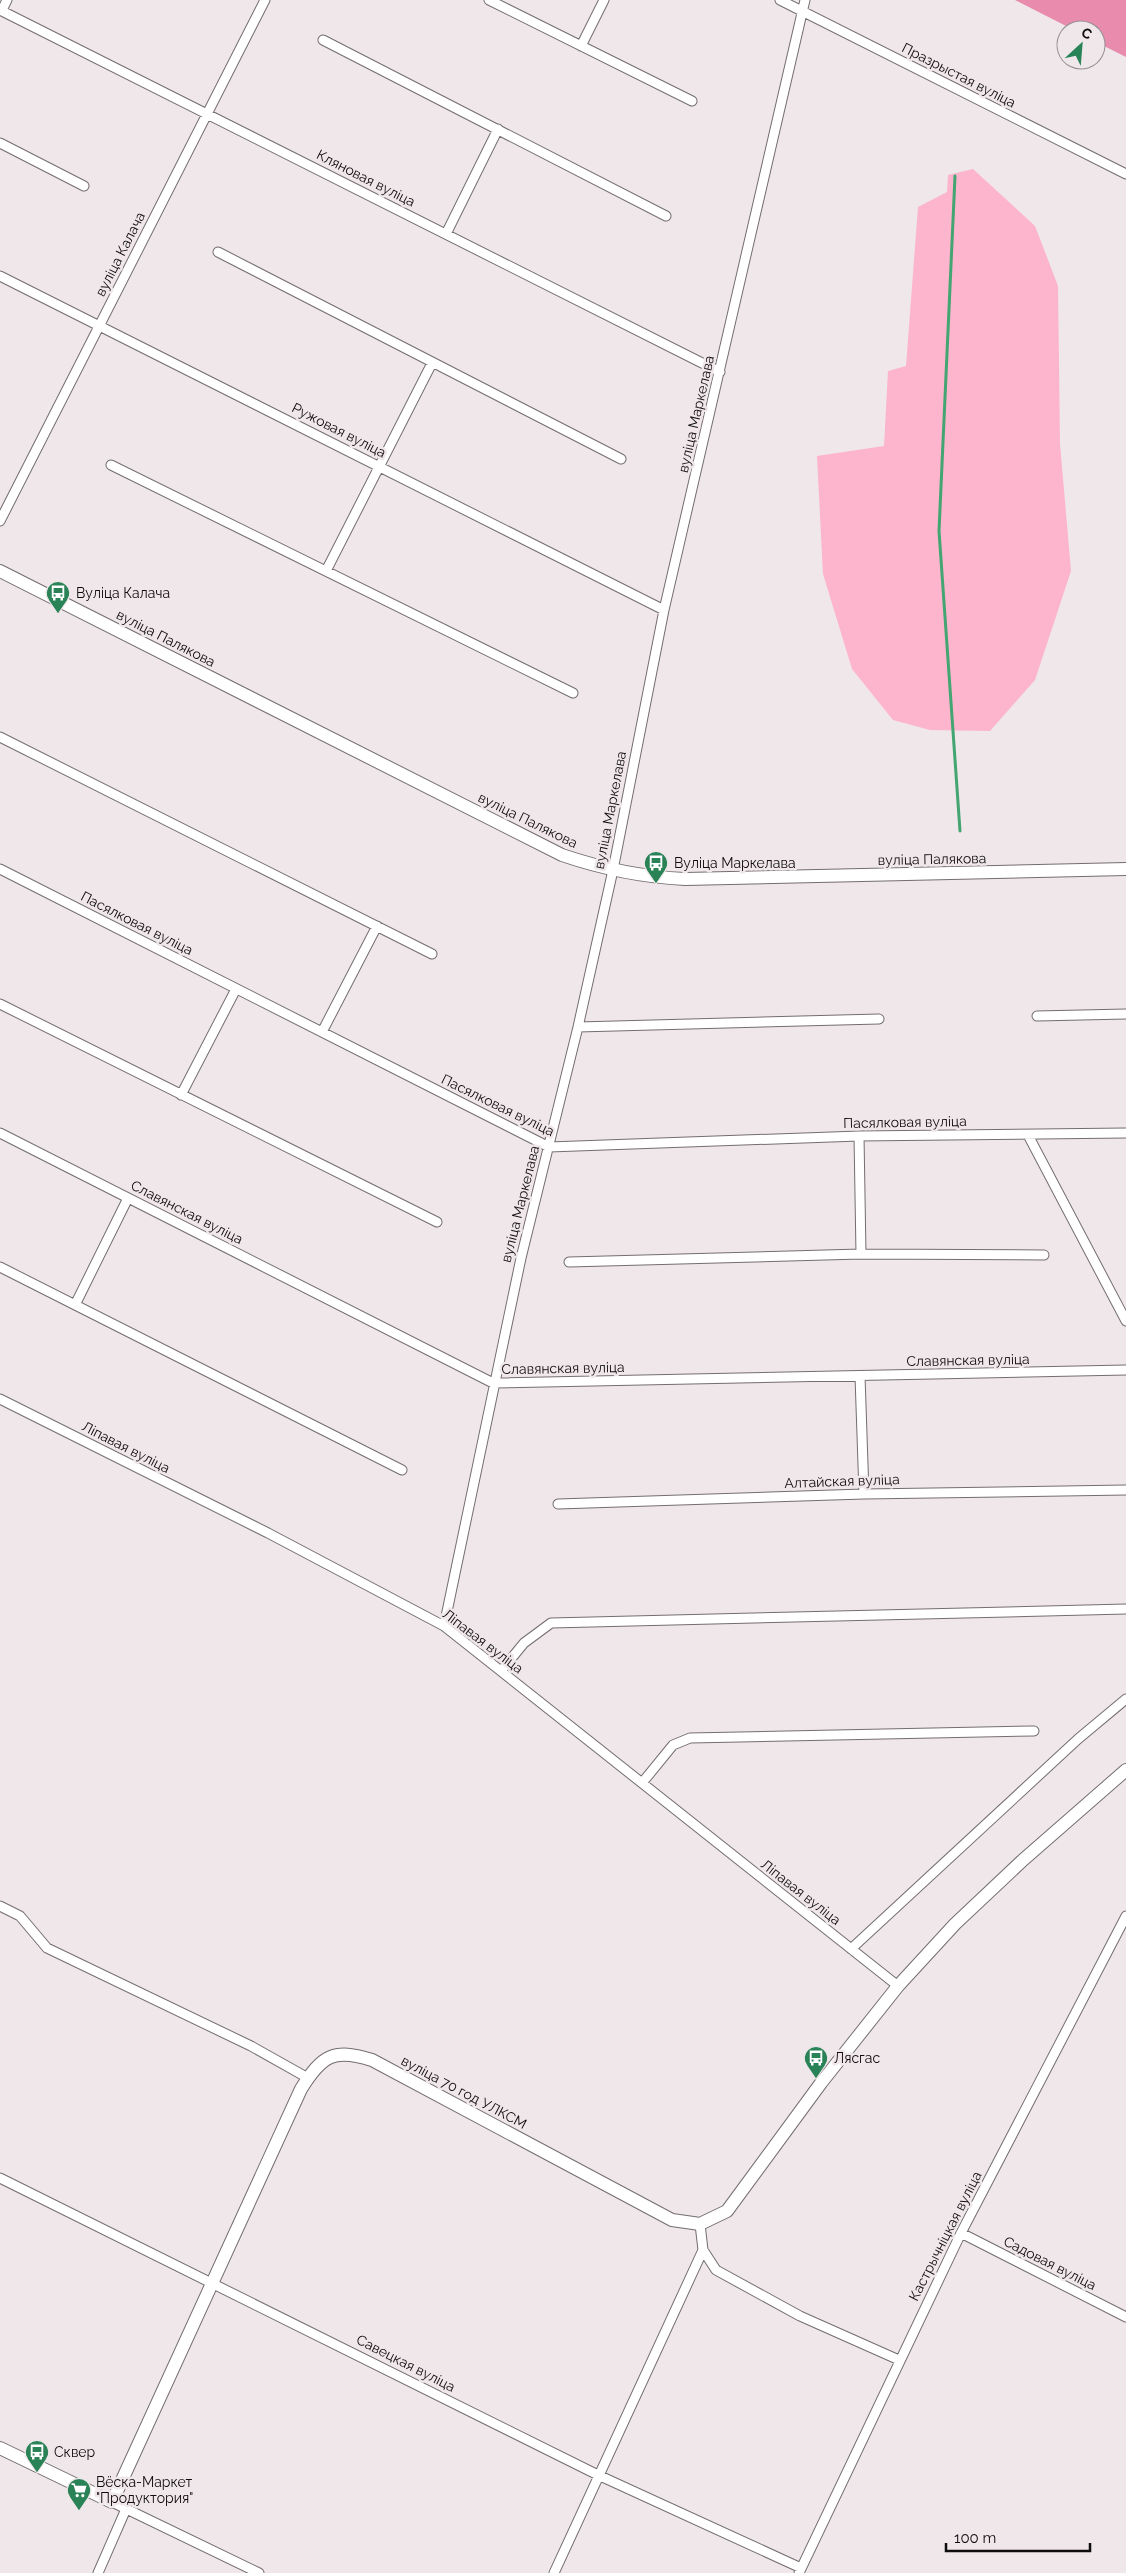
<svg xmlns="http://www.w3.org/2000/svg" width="1126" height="2573" viewBox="0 0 1126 2573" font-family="Raleway,sans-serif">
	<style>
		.green { fill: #fdb4cd }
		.forest { fill: #e88bad }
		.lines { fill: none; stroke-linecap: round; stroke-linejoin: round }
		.stream { stroke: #43a572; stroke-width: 3 }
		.street-casing { stroke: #746d6f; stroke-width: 11 }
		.secondary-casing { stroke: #746d6f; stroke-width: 14 }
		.street { stroke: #fff; stroke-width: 9 }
		.secondary { stroke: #fff; stroke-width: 12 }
		.labels { text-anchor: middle; stroke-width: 5; stroke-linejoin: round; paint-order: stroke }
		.street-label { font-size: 14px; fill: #0f0c0d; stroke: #efe7ea }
		.poi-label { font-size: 14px; fill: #0f0c0d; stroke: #efe7ea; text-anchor: start }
	</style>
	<rect width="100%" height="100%" fill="#efe7ea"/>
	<!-- green -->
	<path class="green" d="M973,169L1035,226L1058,286L1060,444L1071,571L1035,680L990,731L930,730L893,720L852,669L823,574L817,456L884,446L888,371L906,366L918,207L947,192L948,175Z"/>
	<!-- forest -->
	<path class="forest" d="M1015,0H1126V57L1096,42V30H1074Z"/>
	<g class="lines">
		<!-- stream -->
		<path class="stream" d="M955,176L939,531L960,831"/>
		<!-- street casing -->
		<g class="street-casing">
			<path id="street" d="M489,0L692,101
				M780,0L1126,174
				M0,10L720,372
				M2,10L7,0
				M323,40L666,216
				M581,46L604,0
				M0,143L84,186
				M446,234L498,129
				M218,252L621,459
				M0,276L664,610
				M111,465L573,693
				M0,521L265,0
				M326,571L432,363
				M0,737L432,954
				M0,869L549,1147L859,1136L1126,1133
				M0,1004L437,1222
				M1037,1016L1126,1014
				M578,1027L879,1019
				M322,1032L377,926
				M181,1095L236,989
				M0,1133L493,1383L1126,1370
				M1028,1135L1126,1321
				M859,1136L861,1254
				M569,1262L861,1254L1044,1255
				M0,1267L402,1470
				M75,1305L128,1198
				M860,1376L864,1494
				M0,1399L268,1533L444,1626L898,1986
				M558,1504L864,1494L1126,1490
				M444,1626L521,1258L578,1027L613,870L664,610L805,0
				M501,1671L524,1643L551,1623L1126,1609
				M642,1783L673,1745L690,1738L1034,1731
				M0,1906L20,1916L47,1948L251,2046L308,2078
				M851,1949L1078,1739L1126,1699
				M0,2178L598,2475L801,2568
				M700,2224L703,2250L716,2270L800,2316L899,2360
				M961,2233L1126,2317
				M112,2502L259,2573
				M98,2573L126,2509
				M554,2573L703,2250
				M799,2573L961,2233L1126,1916"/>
		</g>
		<!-- secondary casing -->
		<g class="secondary-casing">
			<path id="secondary" d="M0,571L562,855C603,869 642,877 685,879L1126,869
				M0,2448L112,2502L301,2089C322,2055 334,2048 372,2060L672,2220L700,2224L727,2211L821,2083L898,1986L955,1924L1023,1860L1126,1770"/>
		</g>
		<!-- street -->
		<use href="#street" class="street"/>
		<!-- secondary -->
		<use href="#secondary" class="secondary"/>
	</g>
	<!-- icons -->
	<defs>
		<g id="bus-pin" transform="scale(1.25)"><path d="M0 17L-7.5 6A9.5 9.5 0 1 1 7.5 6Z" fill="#2a8257" stroke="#efe7ea"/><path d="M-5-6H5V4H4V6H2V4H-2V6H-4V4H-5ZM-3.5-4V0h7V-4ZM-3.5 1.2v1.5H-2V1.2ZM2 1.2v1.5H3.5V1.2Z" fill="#fff"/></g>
		<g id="supermarket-pin" transform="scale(1.25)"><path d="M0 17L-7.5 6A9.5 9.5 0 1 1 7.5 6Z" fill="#2a8257" stroke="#efe7ea"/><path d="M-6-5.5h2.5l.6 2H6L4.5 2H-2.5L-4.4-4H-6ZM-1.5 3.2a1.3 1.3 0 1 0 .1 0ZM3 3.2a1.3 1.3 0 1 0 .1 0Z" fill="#fff"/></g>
	</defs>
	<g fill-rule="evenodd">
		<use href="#bus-pin" x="58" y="593"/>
		<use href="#bus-pin" x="656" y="863"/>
		<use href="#bus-pin" x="816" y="2058"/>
		<use href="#bus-pin" x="37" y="2452"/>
		<use href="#supermarket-pin" x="79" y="2490"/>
	</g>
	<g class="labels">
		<!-- street labels -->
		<g class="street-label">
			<text transform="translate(959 75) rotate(27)" y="5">Празрыстая вуліца</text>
			<text transform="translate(366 178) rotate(27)" y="5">Кляновая вуліца</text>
			<text transform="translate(120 254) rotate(-63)" y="5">вуліца Калача</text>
			<text transform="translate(696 414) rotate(-77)" y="5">вуліца Маркелава</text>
			<text transform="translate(339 430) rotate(27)" y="5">Ружовая вуліца</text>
			<text transform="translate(166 638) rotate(27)" y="5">вуліца Палякова</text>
			<text transform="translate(610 810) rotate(-79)" y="5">вуліца Маркелава</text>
			<text transform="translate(528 820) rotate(26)" y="5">вуліца Палякова</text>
			<text transform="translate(932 859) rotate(-1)" y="5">вуліца Палякова</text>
			<text transform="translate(137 923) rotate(27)" y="5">Пасялковая вуліца</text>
			<text transform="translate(498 1105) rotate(26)" y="5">Пасялковая вуліца</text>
			<text transform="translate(905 1122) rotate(-1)" y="5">Пасялковая вуліца</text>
			<text transform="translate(520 1204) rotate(-76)" y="5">вуліца Маркелава</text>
			<text transform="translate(187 1212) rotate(27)" y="5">Славянская вуліца</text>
			<text transform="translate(968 1360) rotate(-1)" y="5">Славянская вуліца</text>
			<text transform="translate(563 1368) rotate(-1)" y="5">Славянская вуліца</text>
			<text transform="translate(126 1447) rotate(27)" y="5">Ліпавая вуліца</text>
			<text transform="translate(842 1481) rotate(-2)" y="5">Алтайская вуліца</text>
			<text transform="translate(483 1641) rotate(37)" y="5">Ліпавая вуліца</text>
			<text transform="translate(801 1892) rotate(38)" y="5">Ліпавая вуліца</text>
			<text transform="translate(464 2092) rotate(28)" y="5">вуліца 70 год УЛКСМ</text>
			<text transform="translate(945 2236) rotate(-63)" y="5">Кастрычніцкая вуліца</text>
			<text transform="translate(1050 2263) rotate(27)" y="5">Садовая вуліца</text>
			<text transform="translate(406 2363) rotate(27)" y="5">Савецкая вуліца</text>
		</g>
		<!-- poi labels -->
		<g class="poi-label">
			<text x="76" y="598">Вуліца Калача</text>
			<text x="674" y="868">Вуліца Маркелава</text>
			<text x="834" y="2063">Лясгас</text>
			<text x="54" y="2457">Сквер</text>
			<text x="96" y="2487">Вёска-Маркет<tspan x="96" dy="16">"Продуктория"</tspan></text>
		</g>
	</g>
	<!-- north arrow -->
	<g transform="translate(1081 45) rotate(26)"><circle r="24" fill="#efe7ea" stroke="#958f92"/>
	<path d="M0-4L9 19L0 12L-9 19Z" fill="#2a8257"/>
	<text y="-8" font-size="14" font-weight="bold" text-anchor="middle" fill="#0f0c0d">С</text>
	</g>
	<!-- scale -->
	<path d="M946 2543v8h144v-8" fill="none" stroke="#0f0c0d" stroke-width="2.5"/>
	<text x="954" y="2543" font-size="15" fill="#0f0c0d" stroke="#efe7ea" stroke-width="4" paint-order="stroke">100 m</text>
</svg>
